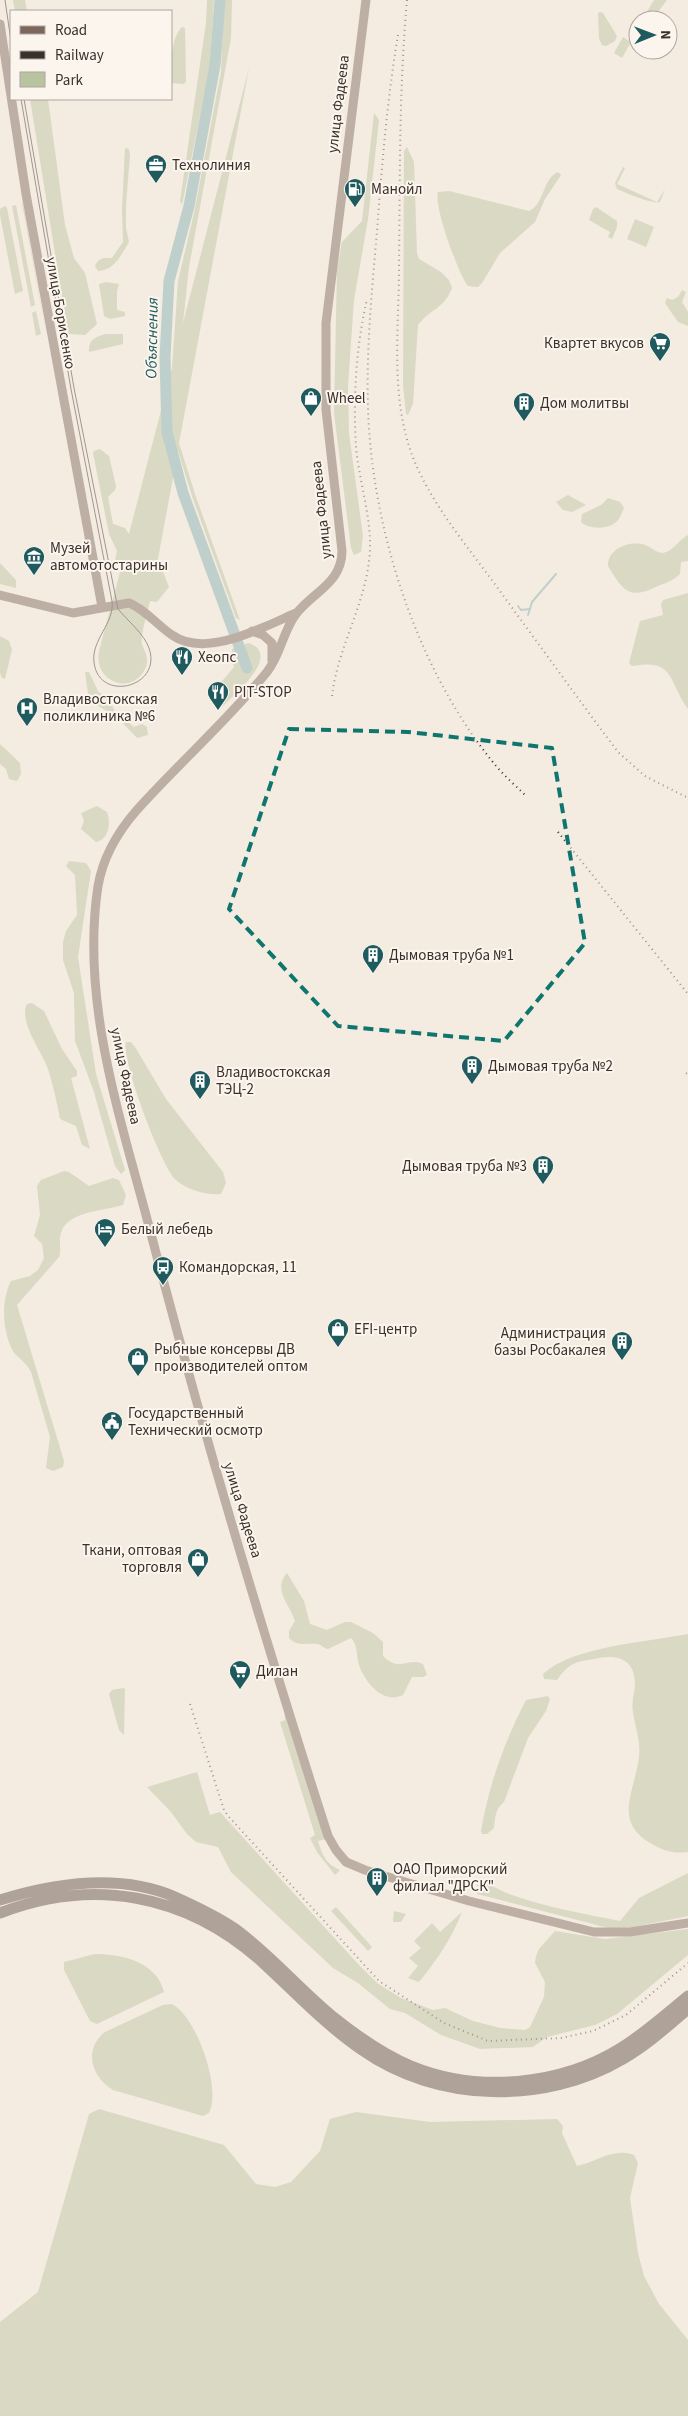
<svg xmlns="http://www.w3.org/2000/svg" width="688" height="2416" viewBox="0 0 688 2416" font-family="'Source Sans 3',sans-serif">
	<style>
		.green { fill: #b8c4a0 }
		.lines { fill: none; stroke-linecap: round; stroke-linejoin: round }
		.stream { stroke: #7fb0b2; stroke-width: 2 }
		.river { stroke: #7fb0b2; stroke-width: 11 }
		.major { stroke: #7d675c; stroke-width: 9 }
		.highway { stroke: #5c4a42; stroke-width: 11 }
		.tram { stroke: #3b302b; stroke-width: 1 }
		.rail { stroke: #3b302b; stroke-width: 2; stroke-dasharray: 1 4; stroke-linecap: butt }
		.marked { fill: none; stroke: #0f766e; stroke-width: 4; stroke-dasharray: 10 6; stroke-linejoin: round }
		.labels { text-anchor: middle; stroke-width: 4; stroke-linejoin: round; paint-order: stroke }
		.street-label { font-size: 15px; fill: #3b302b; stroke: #fbf5ee }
		.poi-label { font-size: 15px; fill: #3b302b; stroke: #fbf5ee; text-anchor: start }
		.water-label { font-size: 16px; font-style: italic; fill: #1f5a5e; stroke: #fbf5ee }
	</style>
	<rect width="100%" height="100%" fill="#f4ebe1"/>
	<!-- green -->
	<path class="green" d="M13,0H25L27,11H15Z
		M207,0H214L210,66L182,205L180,201L206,23Z
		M224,0H232L231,38L189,267L183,323L249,68L179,443L196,497L240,620L236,618L192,496L178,451L157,564L161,567L169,587L157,602L150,601C148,611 140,636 142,644C145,653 150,659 145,669C131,697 93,681 99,651L122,565L115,560L117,551L109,534L93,453L94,451L100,449L109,456L116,486L115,490L108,497L113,524L125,528L129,534L172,368L178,281L194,213L221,72Z
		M654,0H667L652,20H642Z
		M600,12L603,13L617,36L615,41L606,46L602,45L599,38L598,13Z
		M182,27L185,28L186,82L183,84L171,83C171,67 170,39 182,27Z
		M623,37L631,42L622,58L614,53Z
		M30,99H48L65,225L74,258L85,273L97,324L85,335L68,334Z
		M374,113L379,120L368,219L354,300L348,386L349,433L363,536L361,552L354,555L351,548L334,413L337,270L342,242L362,221Z
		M407,147L414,162L417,253L419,259L441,272L449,280L452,288C444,309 430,309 418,325L413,404L408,415L406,414L403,385L404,151Z
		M125,148L129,149L130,155L126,205V228L129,242C121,255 115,270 98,271L95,266C99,257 104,258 112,258L123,242L122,209Z
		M623,167L625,168L617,184L657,202L665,189L660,202C651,204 626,193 617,189L615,183Z
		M558,172L561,175L545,199L535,222L500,253L482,283L478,287L468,286C459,276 433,204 438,192L449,191L529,211C545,204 542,179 558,172Z
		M22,203H23L47,339Z
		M16,205L35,305L31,307L12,206Z
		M5,206L7,208L23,291L15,294L0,215V209Z
		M596,207L617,221V227L612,239L608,237L610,232L589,220L593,209Z
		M635,219L654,227L646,247L627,239Z
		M106,282L119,284L117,291V310L125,312V316L110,319L104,316L99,284Z
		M682,290L686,292L682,302L688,312V326L678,322L665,303L667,298L672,300L678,297Z
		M36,311L41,334L36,336L32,313Z
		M106,334H123V344L89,352C88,340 95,337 106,334Z
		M568,495L586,505L572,512L563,510L556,502Z
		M608,498L620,502L624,508C622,512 620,519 616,522C608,530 588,529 581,522L582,514L601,505Z
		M688,535V561L681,562L680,574C674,580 666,583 658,586C629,600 624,592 608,566C607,549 630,540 645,545C652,547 656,553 663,553C672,552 680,539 688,535Z
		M0,563L16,580V588L0,584Z
		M688,593V709C668,681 675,658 632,666L629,663L640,621L663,615L661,604L663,600Z
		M0,636L9,641L12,650L5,679L2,678L0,673Z
		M248,643C283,654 235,694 223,706L217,707L212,693L234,667L231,656L232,649Z
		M85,672H89L98,691L111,703L115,712L134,727L142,724L147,727L148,735L137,738L117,717L95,704L88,693Z
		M0,744L20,763L21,774L17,781L9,779L6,769L0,764Z
		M97,806L107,812C111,823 109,840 96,842L81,829L84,821L81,813Z
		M69,861L86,863L91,871L78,957L96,1074L125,1170L121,1174L115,1166L93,1089L75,1041L74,993L63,960V942L66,931L77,915L75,875L66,866Z
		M32,1003L44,1011L62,1049L77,1071V1076L71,1078L90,1149L82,1145L76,1126L60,1119C57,1102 53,1085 48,1069C43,1053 18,1022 27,1004Z
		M126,1042H131L135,1047L166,1099L223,1172L226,1183L221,1194C207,1196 185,1189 175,1179C161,1165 121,1060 126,1042Z
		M64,1171L69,1172L89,1186L113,1178L119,1180L126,1195L123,1205C104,1211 67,1211 61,1233C58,1241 62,1249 59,1257L17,1305L64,1461L63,1467L53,1471L46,1468L50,1437L31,1372C25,1360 18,1359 13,1351C2,1331 1,1300 11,1281L30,1276L38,1270L44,1258L42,1244L34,1236L40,1215L37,1186L41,1180Z
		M287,1573L304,1601L310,1624L327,1630L345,1622H351L373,1633L383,1642V1656C400,1673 407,1657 423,1664L427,1675L423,1677H412L403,1695C383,1705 365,1682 359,1665C356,1656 358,1644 351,1638L328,1649C323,1648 321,1644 317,1644C305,1643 298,1647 289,1638V1631L295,1621C290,1605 272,1589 287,1573Z
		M688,1634V1852C674,1854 664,1851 652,1844C612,1822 635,1791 639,1757C641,1740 635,1728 633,1712C631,1702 635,1692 635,1682C634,1657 614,1654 594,1659C575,1662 569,1663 557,1680L544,1679L543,1674C573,1646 648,1642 688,1634Z
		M123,1688L125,1689L124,1735L119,1730L109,1694L112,1690Z
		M548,1696L550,1699L546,1711L528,1738L504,1802C495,1809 495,1818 494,1828L487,1834H482L481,1831C489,1784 504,1743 526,1700Z
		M284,1706L326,1839L318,1841C322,1855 326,1864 340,1870L335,1875L317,1852L310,1838L315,1835L280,1722L285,1720Z
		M197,1772L210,1815L220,1812L358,1964L377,1983L401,1998L433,2010L445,2008L473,2021L500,2028L525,2030L530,2027L544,1997L545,1982L535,1963L536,1956L539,1949L555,1931L605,1939L688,1929V1955L617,2014L595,2025L547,2037L533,2047L480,2049L441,2035L405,2013L390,2009L358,1983L333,1968L231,1872L218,1847L196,1842L187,1834L171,1812L147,1787Z
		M688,1873V1916L634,1927L612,1929L477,1894V1885L480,1883C492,1884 500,1891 512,1895C546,1907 584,1914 620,1921L639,1898Z
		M336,1907L372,1947L368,1951L331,1911Z
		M394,1911L406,1914L401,1922H393Z
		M462,1912C452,1938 437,1960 419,1982L408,1978L418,1966L409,1958L421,1948L414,1941L432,1923L440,1932Z
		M95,1954C122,1954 157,1962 164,1992L97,2024L90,2021L64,1970V1962Z
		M172,2004C196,2016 222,2088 209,2113L203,2116L113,2090C91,2076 83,2050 105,2032L163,2005Z
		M99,2109L224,2145L256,2184L275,2187L291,2182L320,2151L330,2119L356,2112L430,2122L557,2119L563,2126L562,2133L577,2166C596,2162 614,2147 634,2155L638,2163L630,2198L638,2253L644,2276L659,2304L688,2340V2416H0V2322L38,2292L89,2114Z"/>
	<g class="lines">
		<!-- stream -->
		<path class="stream" d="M518,606L521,610L530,609
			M528,615L532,602L556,574"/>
		<!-- river -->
		<path class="river" d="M220,0L215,65L189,206L169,281L165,357L167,432L183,493L247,668"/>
		<!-- major -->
		<path class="major" d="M366,0L326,323V410L342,551C342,583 313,592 296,614C283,631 281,654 267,672C227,721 179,763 136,811C117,833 103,857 98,886C80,1004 122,1122 151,1234C204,1436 264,1637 328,1836L336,1850L346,1862L365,1870L469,1901L594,1932H630L688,1923
			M0,24L26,194L102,607
			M0,595L73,613L129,603C145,609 157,625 172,635C206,659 263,627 296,613
			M252,631L263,635L272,643V661"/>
		<!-- highway -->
		<path class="highway" d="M0,1900C55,1883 120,1873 175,1897C195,1906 216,1916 234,1928C270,1954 298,1988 332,2016C357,2036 382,2054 411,2066C477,2093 560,2086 621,2048C645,2033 666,2014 688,1996
			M0,1913C93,1877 185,1894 260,1960C293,1990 324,2024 362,2050C437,2103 545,2105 623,2059C647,2045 667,2027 688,2009"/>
		<!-- tram -->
		<path class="tram" d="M5,0L11,41
			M21,99L71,389L112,601C115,623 91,640 94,662C98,703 163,688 149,648C144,634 128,621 118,609L117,604L74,388L24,99"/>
		<!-- rail -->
		<path class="rail" d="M407,0C399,89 400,178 399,267C399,329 390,395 412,455C430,502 464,542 494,583C535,639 576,696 618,752L645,776L688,798
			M398,35C387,100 382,165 377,231C372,290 366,350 368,409C372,529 416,667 492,761C502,774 515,785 526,796
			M332,696C338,645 368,601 370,549C371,515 359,481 356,447C353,398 356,347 367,299
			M558,832L688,994
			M686,1073L688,1075
			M190,1704L224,1810L229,1817L379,1981L444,2023L488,2041L561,2038L593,2031L626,2015L688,1963"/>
	</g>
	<!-- marked area -->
	<path d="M0 0H688V2416H0ZM289,729L408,732L552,748L585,943L504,1041L338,1026L229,909Z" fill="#f4ebe1" fill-opacity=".55" fill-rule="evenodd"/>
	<path class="marked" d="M289,729L408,732L552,748L585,943L504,1041L338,1026L229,909Z"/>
	<!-- icons -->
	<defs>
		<g id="office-pin" transform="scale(1.125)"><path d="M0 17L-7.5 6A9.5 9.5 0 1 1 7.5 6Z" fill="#1f5a5e" stroke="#fbf5ee"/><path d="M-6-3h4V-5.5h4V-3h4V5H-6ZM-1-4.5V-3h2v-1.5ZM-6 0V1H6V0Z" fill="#fff"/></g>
		<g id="fuel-pin" transform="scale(1.125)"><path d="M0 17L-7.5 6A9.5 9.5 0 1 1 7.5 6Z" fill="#1f5a5e" stroke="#fbf5ee"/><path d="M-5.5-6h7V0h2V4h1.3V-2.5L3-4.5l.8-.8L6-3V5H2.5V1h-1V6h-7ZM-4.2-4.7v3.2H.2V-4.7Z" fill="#fff"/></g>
		<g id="supermarket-pin" transform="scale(1.125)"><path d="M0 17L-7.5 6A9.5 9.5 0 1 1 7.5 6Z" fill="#1f5a5e" stroke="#fbf5ee"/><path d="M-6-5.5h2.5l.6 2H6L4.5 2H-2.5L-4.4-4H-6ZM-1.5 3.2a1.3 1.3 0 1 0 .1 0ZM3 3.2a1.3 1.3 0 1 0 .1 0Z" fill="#fff"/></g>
		<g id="shop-pin" transform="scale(1.125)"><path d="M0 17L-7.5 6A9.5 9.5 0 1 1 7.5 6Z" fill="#1f5a5e" stroke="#fbf5ee"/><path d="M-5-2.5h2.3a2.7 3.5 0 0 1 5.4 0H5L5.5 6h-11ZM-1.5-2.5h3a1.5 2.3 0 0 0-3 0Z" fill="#fff"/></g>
		<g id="building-pin" transform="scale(1.125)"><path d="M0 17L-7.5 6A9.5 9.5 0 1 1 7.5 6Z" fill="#1f5a5e" stroke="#fbf5ee"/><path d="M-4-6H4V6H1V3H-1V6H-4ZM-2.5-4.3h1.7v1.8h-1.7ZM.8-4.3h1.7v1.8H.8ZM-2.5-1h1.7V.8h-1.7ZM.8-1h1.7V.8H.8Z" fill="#fff"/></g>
		<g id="museum-pin" transform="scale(1.125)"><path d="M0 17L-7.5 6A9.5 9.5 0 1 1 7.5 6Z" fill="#1f5a5e" stroke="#fbf5ee"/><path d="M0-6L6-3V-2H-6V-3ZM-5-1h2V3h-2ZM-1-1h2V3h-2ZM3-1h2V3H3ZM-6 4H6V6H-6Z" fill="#fff"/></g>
		<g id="restaurant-pin" transform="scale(1.125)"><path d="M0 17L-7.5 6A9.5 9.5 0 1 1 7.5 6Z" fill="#1f5a5e" stroke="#fbf5ee"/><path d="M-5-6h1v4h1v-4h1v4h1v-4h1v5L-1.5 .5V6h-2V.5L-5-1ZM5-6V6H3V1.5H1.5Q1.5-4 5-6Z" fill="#fff"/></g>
		<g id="hospital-pin" transform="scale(1.125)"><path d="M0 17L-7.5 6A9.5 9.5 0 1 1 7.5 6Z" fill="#1f5a5e" stroke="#fbf5ee"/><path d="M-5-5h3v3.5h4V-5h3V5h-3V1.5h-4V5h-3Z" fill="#fff"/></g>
		<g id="hotel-pin" transform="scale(1.125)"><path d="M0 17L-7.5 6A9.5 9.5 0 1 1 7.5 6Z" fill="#1f5a5e" stroke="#fbf5ee"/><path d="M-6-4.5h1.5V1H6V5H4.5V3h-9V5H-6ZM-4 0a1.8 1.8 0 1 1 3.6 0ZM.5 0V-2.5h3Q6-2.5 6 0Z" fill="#fff"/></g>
		<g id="bus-pin" transform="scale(1.125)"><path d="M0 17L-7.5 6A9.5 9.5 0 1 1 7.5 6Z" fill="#1f5a5e" stroke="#fbf5ee"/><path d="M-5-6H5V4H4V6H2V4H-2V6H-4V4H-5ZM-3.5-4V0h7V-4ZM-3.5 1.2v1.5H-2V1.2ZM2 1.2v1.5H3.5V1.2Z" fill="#fff"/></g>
		<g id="civic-pin" transform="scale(1.125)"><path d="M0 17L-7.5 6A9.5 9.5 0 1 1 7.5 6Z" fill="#1f5a5e" stroke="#fbf5ee"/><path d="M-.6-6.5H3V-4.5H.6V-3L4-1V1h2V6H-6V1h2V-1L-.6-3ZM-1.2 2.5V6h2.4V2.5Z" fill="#fff"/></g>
	</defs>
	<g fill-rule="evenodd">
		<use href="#office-pin" x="156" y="165"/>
		<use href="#fuel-pin" x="355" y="189"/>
		<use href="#supermarket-pin" x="660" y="343"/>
		<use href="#shop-pin" x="311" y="398"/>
		<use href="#building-pin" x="524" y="403"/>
		<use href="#museum-pin" x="34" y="557"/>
		<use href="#restaurant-pin" x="182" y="657"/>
		<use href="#restaurant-pin" x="218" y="692"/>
		<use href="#hospital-pin" x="27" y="708"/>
		<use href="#building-pin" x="373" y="955"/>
		<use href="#building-pin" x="472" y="1066"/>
		<use href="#building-pin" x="200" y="1081"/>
		<use href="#building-pin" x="543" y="1166"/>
		<use href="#hotel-pin" x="105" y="1229"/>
		<use href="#bus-pin" x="163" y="1267"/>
		<use href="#shop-pin" x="338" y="1329"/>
		<use href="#building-pin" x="622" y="1342"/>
		<use href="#shop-pin" x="138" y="1358"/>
		<use href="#civic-pin" x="112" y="1422"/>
		<use href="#shop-pin" x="198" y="1559"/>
		<use href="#supermarket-pin" x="240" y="1671"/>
		<use href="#building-pin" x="377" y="1878"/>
	</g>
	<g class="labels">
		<!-- street labels -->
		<g class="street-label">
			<text transform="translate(338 104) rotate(-83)" y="5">улица Фадеева</text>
			<text transform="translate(61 313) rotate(80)" y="5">улица Борисенко</text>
			<text transform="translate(321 510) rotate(-96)" y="5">улица Фадеева</text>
			<text transform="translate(126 1076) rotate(78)" y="5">улица Фадеева</text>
			<text transform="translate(243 1510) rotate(73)" y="5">улица Фадеева</text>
		</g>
		<!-- poi labels -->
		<g class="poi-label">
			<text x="172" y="170">Технолиния</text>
			<text x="371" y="194">Манойл</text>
			<text x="644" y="348" text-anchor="end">Квартет вкусов</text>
			<text x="327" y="403">Wheel</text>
			<text x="540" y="408">Дом молитвы</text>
			<text x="50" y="553">Музей<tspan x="50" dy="17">автомотостарины</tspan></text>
			<text x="198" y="662">Хеопс</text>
			<text x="234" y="697">PIT-STOP</text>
			<text x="43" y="704">Владивостокская<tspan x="43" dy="17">поликлиника №6</tspan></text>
			<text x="389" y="960">Дымовая труба №1</text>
			<text x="488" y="1071">Дымовая труба №2</text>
			<text x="216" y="1077">Владивостокская<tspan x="216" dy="17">ТЭЦ-2</tspan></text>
			<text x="527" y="1171" text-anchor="end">Дымовая труба №3</text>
			<text x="121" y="1234">Белый лебедь</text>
			<text x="179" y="1272">Командорская, 11</text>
			<text x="354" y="1334">EFI-центр</text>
			<text x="606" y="1338" text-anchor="end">Администрация<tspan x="606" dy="17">базы Росбакалея</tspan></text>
			<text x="154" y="1354">Рыбные консервы ДВ<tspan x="154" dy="17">производителей оптом</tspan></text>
			<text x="128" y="1418">Государственный<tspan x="128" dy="17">Технический осмотр</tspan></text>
			<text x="182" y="1555" text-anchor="end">Ткани, оптовая<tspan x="182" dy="17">торговля</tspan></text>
			<text x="256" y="1676">Дилан</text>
			<text x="393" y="1874">ОАО Приморский<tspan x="393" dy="17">филиал "ДРСК"</tspan></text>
		</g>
		<!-- water labels -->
		<g class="water-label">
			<text transform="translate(151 338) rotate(-89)" y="6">Объяснения</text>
		</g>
	</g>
	<!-- legend -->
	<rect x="10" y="10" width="162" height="90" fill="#fbf5ee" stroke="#aea6a0"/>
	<rect x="20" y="26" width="25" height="8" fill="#7d675c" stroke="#aea6a0"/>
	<text x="55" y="35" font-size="15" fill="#3b302b">Road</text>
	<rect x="20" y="51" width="25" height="8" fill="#3b302b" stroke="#aea6a0"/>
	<text x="55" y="60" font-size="15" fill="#3b302b">Railway</text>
	<rect x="20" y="72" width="25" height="15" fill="#b8c4a0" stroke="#aea6a0"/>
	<text x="55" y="85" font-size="15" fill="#3b302b">Park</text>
	<!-- north arrow -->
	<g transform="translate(653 35) rotate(89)"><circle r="24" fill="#fbf5ee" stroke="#aea6a0"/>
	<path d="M0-4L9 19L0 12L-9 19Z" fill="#1f5a5e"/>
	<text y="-8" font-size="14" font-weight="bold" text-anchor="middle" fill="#3b302b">N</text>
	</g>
</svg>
